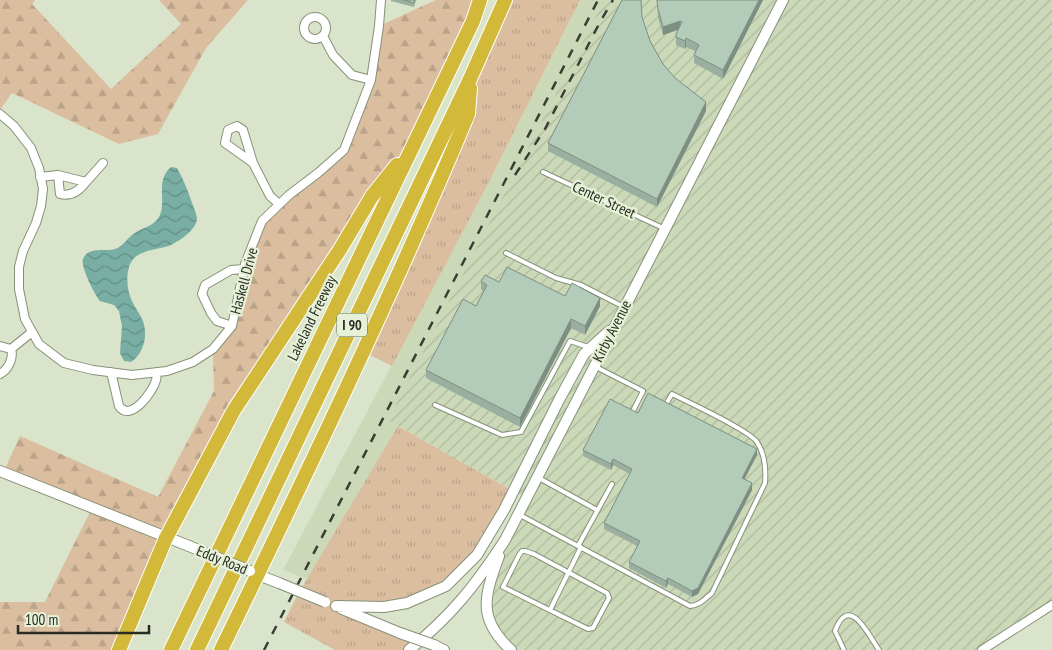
<svg xmlns="http://www.w3.org/2000/svg" width="1052" height="650" viewBox="0 0 1052 650" font-family="'PT Sans Narrow',sans-serif">
	<style>
		.built { fill: #cbd9b8 }
		.industrial { fill: url(#industrial-furrows) }
		.grass { fill: url(#grass-tufts) }
		.forest { fill: url(#forest-firs) }
		.water { fill: url(#water-waves) }
		.lines { fill: none; stroke-linecap: round; stroke-linejoin: round }
		.service-casing { stroke: #879179; stroke-width: 6 }
		.minor-casing { stroke: #879179; stroke-width: 10 }
		.tertiary-casing { stroke: #879179; stroke-width: 12 }
		.motorway-casing { stroke: #fff; stroke-width: 16 }
		.service { stroke: #fff; stroke-width: 4 }
		.minor { stroke: #fff; stroke-width: 8 }
		.tertiary { stroke: #fff; stroke-width: 10 }
		.motorway { stroke: #d2b939; stroke-width: 14 }
		.rail { stroke: #3a3e34; stroke-width: 2.5; stroke-dasharray: 9 9; stroke-linecap: butt }
		.tertiary-bridge-casing { stroke: #879179; stroke-width: 12; stroke-linecap: butt }
		.tertiary-bridge { stroke: #fff; stroke-width: 10 }
		.wall { fill: #9aafa0 }
		.shaded-wall { fill: #7d8f82 }
		.building { fill: #b3ccba; stroke: #7d8f82 }
		.labels { text-anchor: middle; stroke-width: 4.5; stroke-linejoin: round; paint-order: stroke }
		.shield { fill: #e6f1d7; stroke: #616759; stroke-width: 1 }
		.shield-label { font-size: 14px; font-weight: bold; fill: #282c23 }
		.street-label { font-size: 15px; fill: #282c23; stroke: #e6f1d7 }
	</style>
	<defs>
		<pattern id="industrial-furrows" width="10" height="10" patternUnits="userSpaceOnUse" patternTransform="scale(1.25)"><rect width="10" height="10" fill="#cbd9b8"/><path d="M-1 1l2-2M0 10L10 0M9 11l2-2" fill="none" stroke="#aeba9e"/></pattern>
		<pattern id="grass-tufts" width="24" height="20" patternUnits="userSpaceOnUse" patternTransform="scale(1.25)"><rect width="24" height="20" fill="#dabe9f"/><path d="M3 7l-1-3M5 7V3M7 7l1-3M15 17l-1-3M17 17v-4M19 17l1-3" fill="none" stroke="#bba389"/></pattern>
		<pattern id="forest-firs" width="22" height="20" patternUnits="userSpaceOnUse" patternTransform="scale(1.25)"><rect width="22" height="20" fill="#dabe9f"/><path d="M5 1l3.5 6h-7zM16 11l3.5 6h-7z" fill="#bba389"/></pattern>
		<pattern id="water-waves" width="16" height="10" patternUnits="userSpaceOnUse" patternTransform="scale(1.25)"><rect width="16" height="10" fill="#78aea4"/><path d="M0 5q4-4 8 0t8 0" fill="none" stroke="#628e85"/></pattern>
	</defs>
	<rect width="100%" height="100%" fill="#d9e4ca"/>
	<!-- built -->
	<path class="built" d="M580,0H623L315,582L283,570L491,178Z"/>
	<!-- industrial -->
	<path class="industrial" d="M604,0H1052V605L982,650H511L488,614L505,540L526,498L388,420Z"/>
	<!-- grass -->
	<path class="grass" d="M505,0H580L491,178L392,366L364,352L442,176L470,79Z
		M398,426L513,491L477,555L446,585L407,603L337,606L420,640L409,650H335L284,622L298,594Z"/>
	<!-- forest -->
	<path class="forest" d="M0,0H35L32,4L111,89L181,24L159,0H248L206,48L158,134L119,144L12,93L0,110Z
		M436,0H480L414,142L234,410L119,650H0V602H45L92,508L3,473L20,436L158,497L214,391L213,349L232,326L239,295L262,221L344,150L368,89L379,26Z"/>
	<!-- water -->
	<path class="water" d="M171,167L177,168C183,178 187,189 191,200C193,206 196,212 197,218C197,229 181,240 171,245C157,251 135,248 129,267C126,277 127,291 132,301C135,308 140,314 143,321C148,336 144,353 131,362L124,361L120,353L122,326L119,311L114,305L100,301C95,295 80,266 83,259C88,246 105,252 115,249C122,247 127,239 132,235C139,229 150,227 156,221C170,206 153,182 171,167Z"/>
	<g class="lines">
		<!-- service casing -->
		<g class="service-casing">
			<path id="service" d="M543,172L665,229
				M506,253L556,278L581,285L624,307
				M596,367L643,391L632,413
				M435,405L502,435L521,432L570,341L588,347
				M539,478L597,510
				M520,515L690,606C700,605 705,599 712,593L765,483C766,470 765,454 757,442C749,430 688,402 672,394L665,406
				M578,546L612,484
				M522,551H525L534,554L607,593L609,598L593,628L588,629L503,587L519,555Z
				M550,610L581,547
				M844,650L835,631C849,593 868,634 879,650"/>
		</g>
		<!-- minor casing -->
		<g class="minor-casing">
			<path id="minor" d="M304 28a11 11 0 1 1 22 0a11 11 0 1 1-22 0Z
				M323,36L333,55L352,75L371,80
				M0,114L14,126L31,148L39,168L43,189L41,206L36,223L23,251L19,267V289L25,319L39,344L64,363L93,370L132,375L167,371L193,362L213,349L232,326L245,264L262,221L289,195L318,173L344,150L371,80L379,26L381,0
				M253,163L225,143L228,130L237,126L243,130L253,163L270,196L279,204
				M40,177L58,175L86,182C80,190 71,197 60,194L58,175
				M86,182L103,163
				M232,326L217,321L211,313L202,294L205,285L231,270L244,269
				M0,346L11,349
				M11,349L32,332
				M111,372L119,406C130,423 153,392 156,380C157,378 156,375 157,372
				M0,374C8,370 14,358 11,349
				M982,650L1052,605"/>
		</g>
		<!-- tertiary casing -->
		<g class="tertiary-casing">
			<path id="tertiary" d="M0,471L189,546
				M499,556C485,595 476,618 511,650
				M253,573L279,583
				M336,606L384,607L407,603L446,586L477,555L504,510L559,400L584,354L609,331
				M342,609L400,633
				M434,645L444,650
				M409,650C451,616 475,586 505,540L783,0"/>
		</g>
		<!-- motorway casing -->
		<g class="motorway-casing">
			<path id="motorway" d="M119,650L166,538L234,410L339,251L372,196L397,165
				M171,650L473,21L480,0
				M197,650L470,79L505,0
				M221,650C307,473 392,296 468,114L470,88"/>
		</g>
		<!-- service -->
		<use href="#service" class="service"/>
		<!-- minor -->
		<use href="#minor" class="minor"/>
		<!-- tertiary -->
		<use href="#tertiary" class="tertiary"/>
		<!-- motorway -->
		<use href="#motorway" class="motorway"/>
		<!-- rail -->
		<path class="rail" d="M515,175L545,129L600,22L613,0
			M264,650L598,0"/>
		<!-- tertiary-bridge casing -->
		<g class="tertiary-bridge-casing">
			<path id="tertiary-bridge" d="M189,546L250,571
				M279,583L325,602
				M400,633L434,645"/>
		</g>
		<!-- tertiary-bridge -->
		<use href="#tertiary-bridge" class="tertiary-bridge"/>
	</g>
	<!-- wall -->
	<path class="wall" d="M391,0H416L414,7L391,1Z
		M657,0H763L723,79L694,63V55L695,51L686,47L685,49L676,45V34L678,30L663,35L658,17Z
		M642,17L650,41L663,64L675,78L706,111L657,207L548,151V143Z
		M481,281L499,282L565,296L600,306L585,335L571,328L520,427L426,378V370L476,306L484,291L481,290Z
		M638,413L757,455L744,479L752,490L698,594L692,597L668,584L666,588L629,568V562L637,546L604,529V523L630,474L613,465L611,470L583,456V450Z"/>
	<!-- shaded-wall -->
	<path class="shaded-wall" d="M759,0H763L723,79V70Z
		M680,21V29L663,35V27Z
		M686,38V47L685,49V41Z
		M706,102V111L657,207V199Z
		M600,298V306L585,335V326Z
		M571,319V328L520,427V418Z
		M757,449V455L742,484V478Z
		M613,459V465L611,470V464Z
		M752,483V490L698,594L692,597V591Z
		M668,578V584L666,588V581Z"/>
	<!-- building -->
	<path class="building" d="M404,0H415L414,3Z
		M622,0H641L642,17L650,41L663,64L675,78L706,102L657,199L548,143Z
		M657,0H759L723,70L694,55L699,45L686,38L685,41L676,37V34L682,22L680,21L663,27L658,9Z
		M507,267L565,296L572,283L600,298L585,326L571,319L520,418L426,370L463,299L476,306L487,285L481,281L485,275L499,282Z
		M648,393L757,449L742,478L752,483L698,588L692,591L668,578L666,581L629,562L640,541L604,523L632,469L613,459L611,464L583,450L610,399L638,413Z"/>
	<g class="labels">
		<!-- shield labels -->
		<rect class="shield" x="337" y="313.5" width="30" height="23" rx="4"/>
		<g class="shield-label">
			<text x="352" y="330">I 90</text>
		</g>
		<!-- street labels -->
		<g class="street-label">
			<text transform="translate(604 200) rotate(25)" y="5">Center Street</text>
			<text transform="translate(244 281) rotate(-75)" y="5">Haskell Drive</text>
			<text transform="translate(312 318) rotate(-64)" y="5">Lakeland Freeway</text>
			<text transform="translate(612 331) rotate(-63)" y="5">Kirby Avenue</text>
			<text transform="translate(222 560) rotate(22)" y="5">Eddy Road</text>
		</g>
	</g>
	<!-- scale -->
	<path d="M18 625v8h131v-8" fill="none" stroke="#282c23" stroke-width="2.5"/>
	<text x="25" y="625" font-size="15" fill="#282c23" stroke="#e6f1d7" stroke-width="4" paint-order="stroke">100 m</text>
</svg>
